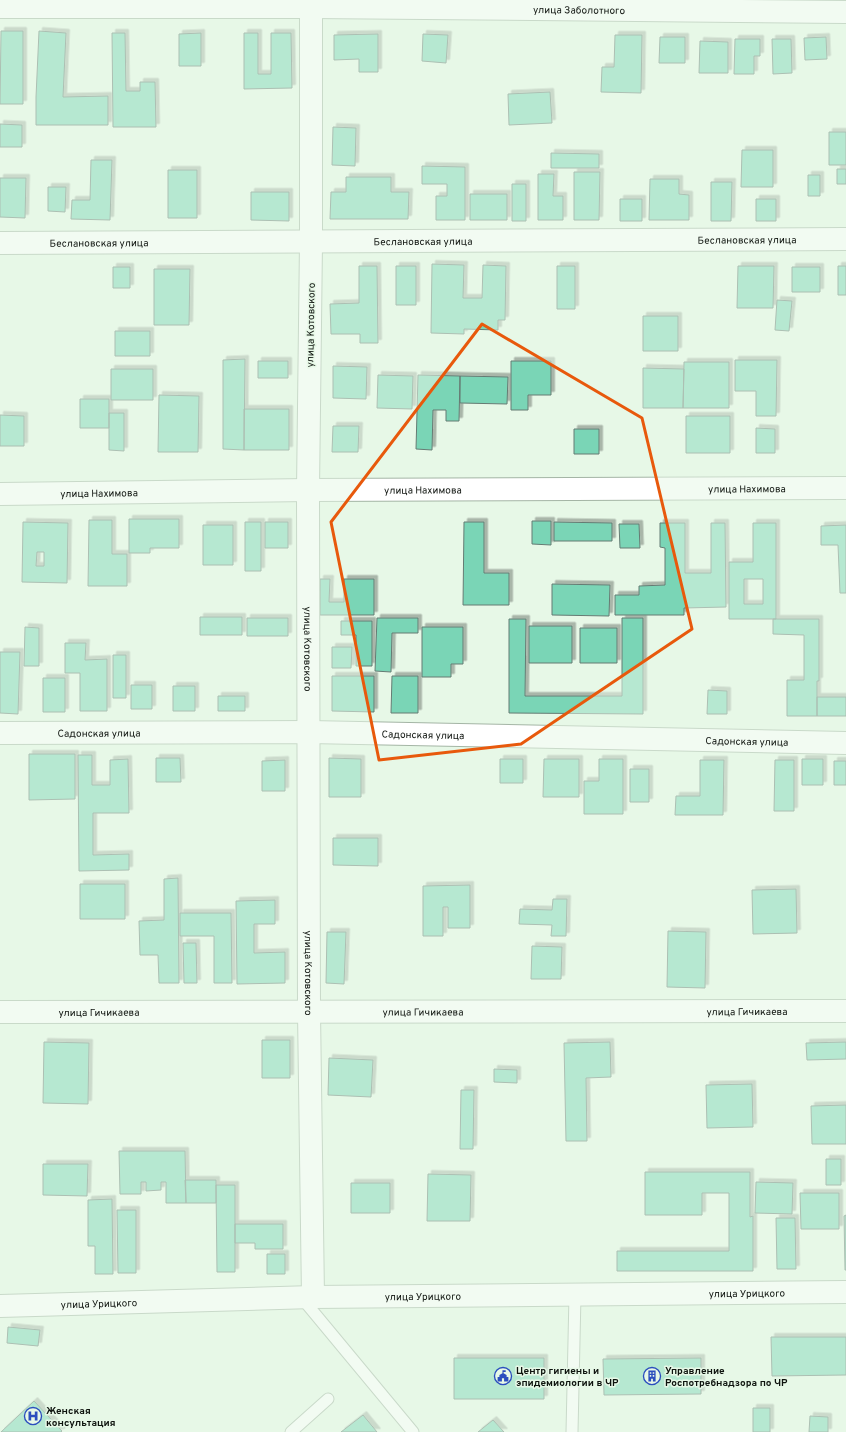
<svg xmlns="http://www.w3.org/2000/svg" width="846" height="1432" viewBox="0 0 846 1432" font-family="Overpass,sans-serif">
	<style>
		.building { fill: #7ad5b6; stroke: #657b73; fill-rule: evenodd; filter: url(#shadow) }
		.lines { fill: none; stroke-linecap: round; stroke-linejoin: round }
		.service-casing { stroke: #a4b5a5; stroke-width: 13 }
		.minor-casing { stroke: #a4b5a5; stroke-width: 24 }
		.service { stroke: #fff; stroke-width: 11 }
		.minor { stroke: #fff; stroke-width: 22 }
		.marked { fill: none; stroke: #e8590c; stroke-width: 3; stroke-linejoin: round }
		.labels { text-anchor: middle; stroke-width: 3; stroke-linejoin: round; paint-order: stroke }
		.street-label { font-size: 10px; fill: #0e130e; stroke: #e7f8e7 }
		.poi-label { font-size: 10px; font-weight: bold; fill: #0e130e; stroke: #e7f8e7; text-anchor: start }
	</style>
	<defs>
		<filter id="shadow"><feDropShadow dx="3.5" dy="-3.5" stdDeviation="0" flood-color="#0004"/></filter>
	</defs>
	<rect width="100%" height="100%" fill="#e7f8e7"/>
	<!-- building -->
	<path class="building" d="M1,31H23V104H0Z
		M39,31L66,33L63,97L108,96V125H36V97Z
		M112,33H125L126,91H140V82H155L156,127H113Z
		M201,33V66H179V34Z
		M244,33H258V74H271V33H291L292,88L244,89Z
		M378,34V72H359V59L334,60V35Z
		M423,34L448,35L446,63L422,61Z
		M615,35H642L641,93L601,92L602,67H614Z
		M660,37H685V63H659Z
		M826,37L827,59L805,60L804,38Z
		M735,39H760V56H754V74H734Z
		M772,39H791L792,73L773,74Z
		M700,41L728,42V73H699Z
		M550,92L552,123L509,125L508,94Z
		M0,124L22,125V147H0Z
		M333,127L356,128L355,166L332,165Z
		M829,132H846V165H829Z
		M742,150H773V187H741Z
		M551,153L599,154V168H551Z
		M91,160H112L110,220L71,219L72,200H90Z
		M422,166L465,167V220H436V196H447V184H422Z
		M837,169H846V184H837Z
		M168,170H197V218H168Z
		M574,172H600L599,220H574Z
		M538,174H554L553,196H563V220H538Z
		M808,175H820V196H808Z
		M346,177H391V192H409L408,219H330L331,192H346Z
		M0,178H26L25,218L0,217Z
		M650,179H679V194L689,195V220H649Z
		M711,182H732L731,221H711Z
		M512,184H526V221H512Z
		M48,187H66L65,212L48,211Z
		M251,192H289V221L251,220Z
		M470,194H507V220H470Z
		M620,199H642V221H620Z
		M756,199H776V221H756Z
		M432,264L464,265L463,298H482L483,265L506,266L505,320H498V330L464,329V334L431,333Z
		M359,266H377L378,343H360V334H331L330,304L359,303Z
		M396,266H416V305H396Z
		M557,266H575V309H557Z
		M738,266H774L773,308H737Z
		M838,266H846V295H838Z
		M113,267H130V288H113Z
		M792,267H820V292H792Z
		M154,269H190L189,325H154Z
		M777,300L792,301L789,331L775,330Z
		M643,316H678V351H643Z
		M115,331H150V356H115Z
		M245,359L244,450L223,449V360Z
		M735,360H777L776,416H756V391H735Z
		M258,361H288V378H258Z
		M511,361H551V395H528V410H511Z
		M684,362H729V408H683Z
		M333,366L367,367L366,399L333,398Z
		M643,368L684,369L683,408H643Z
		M111,369H153V400H111Z
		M378,375L413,376L412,409L377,408Z
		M418,375L460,376L459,421H446V410H433L432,450L416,449Z
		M460,376L508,377L507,404L460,403Z
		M159,395L199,396L198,452H158Z
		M80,399H109V428H80Z
		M244,409H289V450H244Z
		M109,413H124V451L109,450Z
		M0,415L24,416V446H0Z
		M686,416H730V453H686Z
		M333,426H359L358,452H332Z
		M756,428L775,429V453H756Z
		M574,429H599V454H574Z
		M129,519H179V548H150V553H129Z
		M89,520H112V554H127V586H88Z
		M532,521H551V545L532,544Z
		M23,522L68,523L67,583L22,582ZM37,552H44V566H36Z
		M245,522H261V571H245Z
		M265,522H288V548H265Z
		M464,522H484V573H509V605H463Z
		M554,522L612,523V541H554Z
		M660,523H685V573H711V523H725L726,607L684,608V615H615V595H639V586L665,585V548L660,547Z
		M753,523H776V619H729V562H753ZM744,579H763V604H744Z
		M619,524H639L640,548H620Z
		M203,525H233V565H203Z
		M846,525V593H840L838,545H821V526Z
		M320,579H330L329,602H344V579H374V615H320Z
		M552,584L610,585L609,616L552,615Z
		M200,617H242V635H200Z
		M247,618H288V636H247Z
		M377,618H418V633H392L391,672L375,671Z
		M622,618H643V714L509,713V619H526L525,696H622Z
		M773,619H819V681H817V716H787V680H804V635L773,634Z
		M341,621H372V666H356V635H341Z
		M529,626H572V663H529Z
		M25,627L39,628V666H24Z
		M422,627H463V664H451V677H422Z
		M580,628H617V663H580Z
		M65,643H86L85,660L107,659V711H80V673H65Z
		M332,647H352L351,668H332Z
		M0,652H20L18,714L0,713Z
		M113,655H126V698H113Z
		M332,676H374V712L332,711Z
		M392,676H418V713H391Z
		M43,678H65V712H43Z
		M131,685H152V709H131Z
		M173,686H195V711H173Z
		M708,690L727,691V714H707Z
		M218,696H245V711H218Z
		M817,697H846V716H817Z
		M29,754H75V799L29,800Z
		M78,755H92V785H110V760L128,759L129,813H93V855L129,854V870L79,871Z
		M156,758H180L181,782H156Z
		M329,758L361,759V797H329Z
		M500,759H523V783H500Z
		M544,759H579V797H543Z
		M599,759H623V814H584V781H599Z
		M802,759H823V785H802Z
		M285,760V791H262V761Z
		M700,760H724L723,815H675L676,796H700Z
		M775,760H794V811H774Z
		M834,761H846V785H834Z
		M630,769H649V802H630Z
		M333,838H378V866L333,865Z
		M178,878L179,983H159L158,955H140L139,921L164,920V879Z
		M80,884H125V919H80Z
		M470,885V928H448V907H443V936H423V886Z
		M796,889L797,933L753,934L752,890Z
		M553,899H567L566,936H551L552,925L519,924L520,909L552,910Z
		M275,900V924H254V953L285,952V983L237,984L236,901Z
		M180,913H231L232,983H214V936H180Z
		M668,931L706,932L705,988L667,987Z
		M327,932H346L344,984L326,983Z
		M183,943H196L197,983H184Z
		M532,946L562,947L561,979H531Z
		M262,1040H290V1078H262Z
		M44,1042L89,1043L88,1104L43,1103Z
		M610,1042L611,1077L586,1078L587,1141H566L564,1043Z
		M846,1042V1059L807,1060L806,1043Z
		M329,1058L373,1060L371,1097L328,1095Z
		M494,1069L517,1070V1083L494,1082Z
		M752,1084L753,1127L707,1128L706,1085Z
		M461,1090H474L473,1149H460Z
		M846,1105V1144H812L811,1106Z
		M119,1151H185L186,1203H166V1182H161V1190L146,1191V1182H141V1194H120Z
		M826,1159H841V1185H826Z
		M43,1164H88L87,1196L43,1195Z
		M645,1172H750V1217L753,1216V1271H617V1251H729V1193H702V1215H645Z
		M428,1174L471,1175L470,1221H427Z
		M185,1180H216V1203H186Z
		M756,1182L793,1183L792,1214L755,1213Z
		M351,1183H390V1213H351Z
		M216,1185H235V1272H217Z
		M800,1193H839V1229H801Z
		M112,1199L113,1274H95V1246H88V1200Z
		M117,1210H136V1273H118Z
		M846,1215V1270H845L844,1216Z
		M776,1218H795L796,1269H777Z
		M235,1224H283V1249H255V1243H235Z
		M267,1254H285V1274H267Z
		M8,1327L40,1330L38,1346L7,1343Z
		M771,1337H846V1375L772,1376Z
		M454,1358H544V1399H454Z
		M701,1358V1394L604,1395L603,1359Z
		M34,1401L62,1431L61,1432H1Z
		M753,1408H770V1432H753Z
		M363,1415L377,1432H341Z
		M810,1416L828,1417V1432H809Z
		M493,1420L504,1432H478Z"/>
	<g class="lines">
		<!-- service casing -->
		<g class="service-casing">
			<path id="service" d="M301,1297L413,1432
				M291,1432L328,1399
				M572,1432L575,1295"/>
		</g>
		<!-- minor casing -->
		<g class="minor-casing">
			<g id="minor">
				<path id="s1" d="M311,0V242L308,490L309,1012L313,1297"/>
				<path id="s2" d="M0,7H311L846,12"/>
				<path id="s3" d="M0,243L846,239"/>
				<path id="s4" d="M0,494L308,490L846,488"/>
				<path id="s5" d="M0,733L309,732L846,743"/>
				<path id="s6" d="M0,1012L846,1011"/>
				<path id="s7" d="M0,1306L313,1297L846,1292"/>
			</g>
		</g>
		<!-- service -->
		<use href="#service" class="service"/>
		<!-- minor -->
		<use href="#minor" class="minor"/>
	</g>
	<!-- marked area -->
	<path d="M0 0H846V1432H0ZM482,324L642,418L692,629L521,744L379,760L331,522Z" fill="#e7f8e7" fill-opacity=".55" fill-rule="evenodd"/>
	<path class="marked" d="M482,324L642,418L692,629L521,744L379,760L331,522Z"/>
	<!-- icons -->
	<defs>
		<g id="civic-ring" transform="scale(0.9)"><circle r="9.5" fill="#e7f8e7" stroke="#2b4ebe" stroke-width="1.5"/><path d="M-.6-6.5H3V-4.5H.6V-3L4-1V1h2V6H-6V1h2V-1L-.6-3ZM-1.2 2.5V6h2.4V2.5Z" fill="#2b4ebe"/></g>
		<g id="building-ring" transform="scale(0.9)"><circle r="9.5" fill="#e7f8e7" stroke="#2b4ebe" stroke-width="1.5"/><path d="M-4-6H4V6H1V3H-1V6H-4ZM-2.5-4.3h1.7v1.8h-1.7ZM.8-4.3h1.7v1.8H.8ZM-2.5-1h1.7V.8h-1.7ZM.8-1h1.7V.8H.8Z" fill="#2b4ebe"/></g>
		<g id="hospital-ring" transform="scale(0.9)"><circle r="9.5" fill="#e7f8e7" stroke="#2b4ebe" stroke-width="1.5"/><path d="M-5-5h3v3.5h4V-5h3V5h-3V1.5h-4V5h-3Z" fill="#2b4ebe"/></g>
	</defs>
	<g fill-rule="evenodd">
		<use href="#civic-ring" x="503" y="1376"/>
		<use href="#building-ring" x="652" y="1376"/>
		<use href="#hospital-ring" x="33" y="1416"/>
	</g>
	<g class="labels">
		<!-- street labels -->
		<g class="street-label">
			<text dy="4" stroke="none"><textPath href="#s2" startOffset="579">улица Заболотного</textPath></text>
			<text dy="4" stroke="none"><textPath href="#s3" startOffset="747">Беслановская улица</textPath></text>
			<text dy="4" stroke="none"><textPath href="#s3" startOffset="423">Беслановская улица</textPath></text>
			<text dy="4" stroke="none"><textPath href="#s3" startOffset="99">Беслановская улица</textPath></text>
			<text transform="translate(310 325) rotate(-89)" y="4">улица Котовского</text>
			<text dy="4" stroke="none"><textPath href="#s4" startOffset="747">улица Нахимова</textPath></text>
			<text dy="4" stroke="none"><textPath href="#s4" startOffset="423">улица Нахимова</textPath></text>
			<text dy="4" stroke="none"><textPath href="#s4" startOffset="99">улица Нахимова</textPath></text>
			<text dy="4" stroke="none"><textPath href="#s1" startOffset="649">улица Котовского</textPath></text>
			<text dy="4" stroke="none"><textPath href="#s5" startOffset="99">Садонская улица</textPath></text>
			<text dy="4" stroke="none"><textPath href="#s5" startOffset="423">Садонская улица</textPath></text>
			<text dy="4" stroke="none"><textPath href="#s5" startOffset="747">Садонская улица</textPath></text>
			<text dy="4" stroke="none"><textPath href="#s1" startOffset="973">улица Котовского</textPath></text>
			<text dy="4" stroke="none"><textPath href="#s6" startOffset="747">улица Гичикаева</textPath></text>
			<text dy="4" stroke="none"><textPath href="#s6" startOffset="99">улица Гичикаева</textPath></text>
			<text dy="4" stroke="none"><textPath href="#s6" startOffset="423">улица Гичикаева</textPath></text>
			<text dy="4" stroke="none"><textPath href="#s7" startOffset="747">улица Урицкого</textPath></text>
			<text dy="4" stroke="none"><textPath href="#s7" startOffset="423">улица Урицкого</textPath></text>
			<text dy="4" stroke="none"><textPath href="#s7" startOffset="99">улица Урицкого</textPath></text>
		</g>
		<!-- poi labels -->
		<g class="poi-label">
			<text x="516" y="1374">Центр гигиены и<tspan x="516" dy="12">эпидемиологии в ЧР</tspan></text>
			<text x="665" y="1374">Управление<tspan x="665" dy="12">Роспотребнадзора по ЧР</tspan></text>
			<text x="46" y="1414">Женская<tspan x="46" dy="12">консультация</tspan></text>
		</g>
	</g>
</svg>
